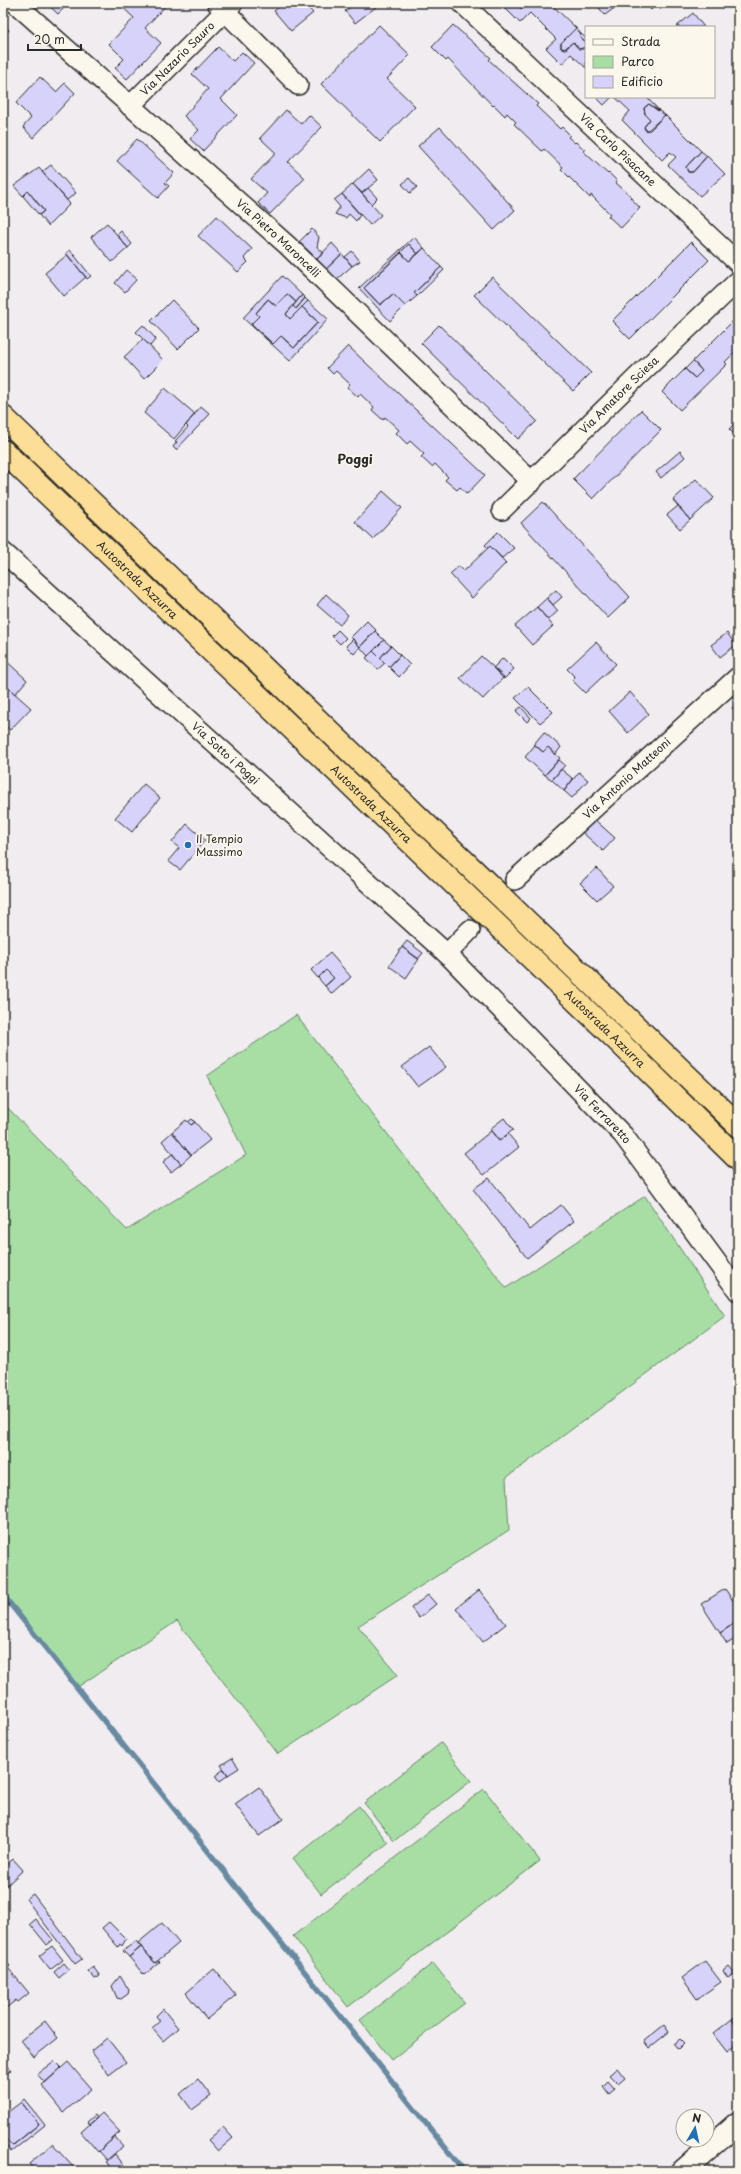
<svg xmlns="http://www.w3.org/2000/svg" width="741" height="2174" viewBox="0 0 741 2174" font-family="'Playpen Sans',sans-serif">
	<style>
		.green { fill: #a6dea3; stroke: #688467 }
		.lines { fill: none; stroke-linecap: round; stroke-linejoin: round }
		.stream { stroke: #688aa1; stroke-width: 5.5 }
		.building { fill: #d6d2fa; stroke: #2b2b2b }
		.street-tunnel { stroke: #c9c5c9; stroke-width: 19; stroke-dasharray: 19 10; stroke-linecap: butt }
		.street-casing { stroke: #2b2b2b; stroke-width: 22 }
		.secondary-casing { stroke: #2b2b2b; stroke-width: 25 }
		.highway-casing { stroke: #2b2b2b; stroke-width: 25 }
		.street { stroke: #fbf7ec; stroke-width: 19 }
		.secondary { stroke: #fbf7ec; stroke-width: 22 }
		.highway { stroke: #fcde96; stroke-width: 22 }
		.poi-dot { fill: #1f6fb2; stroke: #fbf7ec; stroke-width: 1.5 }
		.labels { text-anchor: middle; stroke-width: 3.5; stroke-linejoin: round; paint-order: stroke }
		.street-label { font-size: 11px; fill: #2b2b2b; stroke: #fbf7ec }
		.poi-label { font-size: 11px; fill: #2b2b2b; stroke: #fbf7ec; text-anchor: start }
		.quarter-label { font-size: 13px; font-weight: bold; fill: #2b2b2b; stroke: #fbf7ec }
	</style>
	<rect width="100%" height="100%" fill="#f0ecf0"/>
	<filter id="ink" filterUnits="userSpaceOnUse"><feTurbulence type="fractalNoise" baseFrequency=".025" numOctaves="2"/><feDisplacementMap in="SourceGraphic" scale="8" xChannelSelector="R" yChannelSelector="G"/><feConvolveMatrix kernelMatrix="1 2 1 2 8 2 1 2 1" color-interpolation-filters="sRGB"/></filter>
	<g filter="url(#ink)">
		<!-- green -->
		<path class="green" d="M296,1015L506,1288L645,1196L725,1316L506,1478L509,1530L358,1626L398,1675L278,1754L177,1621L76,1688L3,1597V1103L127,1230L246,1155L207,1076Z
			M441,1743L471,1781L394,1841L364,1803Z
			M484,1789L540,1861L348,2007L293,1936Z
			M359,1806L388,1843L321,1894L293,1858Z
			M433,1963L465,2003L391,2060L360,2020Z"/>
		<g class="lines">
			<!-- stream -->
			<path class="stream" d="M3,1595L464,2171"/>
		</g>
		<!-- building -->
		<path class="building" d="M46,3H69L58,14Z
			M118,3H168L145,28L161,43L127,79L115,68L124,59L109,44L134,18Z
			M284,3H304L313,13L291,31L274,11Z
			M356,3H379L380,4L355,23L345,11Z
			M509,3H519V7L523,9L530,3H550L576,28L561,43V48L566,49L573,42L579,49H584L586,46V68L571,54L562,64L546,48L556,39L530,13L520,23L504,7Z
			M519,3H530L523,9L519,7Z
			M595,3H621L605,15Z
			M645,3H658L651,10Z
			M693,13L704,27H676Z
			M3,25L9,30L3,37Z
			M379,25L410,55L387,79L415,106L380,142L321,84Z
			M453,25L491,58L489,60L538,104L536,106L560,129L562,127L570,135L568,137L575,143L576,142L585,150L583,151L608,174L609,173L617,181L616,183L631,196L630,197L640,208L621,228L608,216L610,214L591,195L590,198L561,169L563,167L544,149L542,151L514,124L516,122L507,113L505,116L494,105L493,106L448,59L446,61L432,47Z
			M576,28L581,34L579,36L586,42V47L579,49L573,42L563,50L561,48V43Z
			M581,34L586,38V42L579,36Z
			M218,47L233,61L242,52L254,63L221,99L237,115L203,151L190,139L199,130L184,116L208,89L192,74Z
			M40,77L56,92L65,83L75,93L33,138L23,127L31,118L16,103Z
			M596,97H612L604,105Z
			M615,97H646L659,110L658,111L649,104L644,108L645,114L650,119L644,127L645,130H650L665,115L701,151L686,167L688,172H693L707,156L725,174L700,196L668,165L676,157L670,152L662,160L622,120L630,111Z
			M649,104L665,115L647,131L644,127L650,119L645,114L644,108Z
			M286,110L301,124L309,115L322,127L288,162L305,178L270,214L258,203L267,193L251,179L276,153L260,138Z
			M440,127L515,210L494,230L418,146Z
			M137,139L174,173L165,183L169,186L158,198L117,161Z
			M701,151L707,156L693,172H688L686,167Z
			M51,165L76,193L67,200L42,172Z
			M39,168L70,204L48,226L39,215L44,211L28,191L23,196L14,186Z
			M369,169L378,180L362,193L353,184Z
			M409,178L417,187L410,193L402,184Z
			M353,184L381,215L370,225L342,194Z
			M368,188L377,198L371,204L362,193Z
			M28,191L44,211L39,215L23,196Z
			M342,194L360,215L356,221L349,214L346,218L335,214L340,207L334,200Z
			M217,216L252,249L244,258L248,262L238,272L198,236Z
			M107,223L128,248L112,262L91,237Z
			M312,229L319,237L317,247L324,253L317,259L299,242Z
			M121,231L132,244L128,248L117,235Z
			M414,237L424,248L418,254L409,244L364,288L380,305L393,294L405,306L390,321L359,288Z
			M691,242L709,260L630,339L612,321Z
			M332,243L342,254L326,269L317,259Z
			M409,244L418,254L409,261L401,252Z
			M424,248L441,267L414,293L417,296L405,306L393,294L380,305L364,288L401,253L409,261Z
			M70,250L91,276L87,279L66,253Z
			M352,251L360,261L352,266L345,257Z
			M342,254L352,266L336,280L326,269Z
			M67,255L86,277L64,296L45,273Z
			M441,267L444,270L417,296L414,293Z
			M126,270L137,279L125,292L115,283Z
			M282,276L302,295L296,302L287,294L276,306L268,299L256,313L259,316L251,324L273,344L281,336L294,348L318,322L302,307L308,301L328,319L290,361L243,318Z
			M492,277L591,373L573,391L474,295Z
			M287,294L296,302L286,314L290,319L302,307L318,322L294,348L281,336L273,344L251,324L259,316L256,313L268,299L276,306Z
			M302,295L305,298L296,309L293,306Z
			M305,298L308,301L290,319L286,314L293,306L296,309Z
			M172,300L199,328L178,349L151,321Z
			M738,316V326L733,321Z
			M733,321L738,326V353L736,355L734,353L725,362L727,364L680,410L662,392L685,369L695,378L702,371L693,361Z
			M143,325L156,339L150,346L136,332Z
			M439,325L537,421L518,439L421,343Z
			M143,339L163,360L144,379L124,357Z
			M348,346L485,475L467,494L460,487L457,490L445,480L448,477L435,464L432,467L421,457L424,454L410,441L407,444L396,433L399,430L385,417L383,420L372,410L374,407L360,394L358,397L347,387L350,384L336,371L333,374L327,368Z
			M693,361L702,371L695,378L685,369Z
			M165,388L195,414L174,439L144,413Z
			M201,406L210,414L176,450L173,447L177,442L175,441L188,427L186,425Z
			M641,410L661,430L593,499L573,479Z
			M738,420V438L729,429Z
			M680,451L685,457L661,478L656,472Z
			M696,479L714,498L690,520L673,500Z
			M383,491L402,508L373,539L355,522Z
			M543,502L630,597L608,618L521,523Z
			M678,506L690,520L680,529L667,515Z
			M498,532L514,548L502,558L490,546L488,548L485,545Z
			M490,546L506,563L472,598L450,574L459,566L464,571Z
			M556,590L562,597L553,605L547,598Z
			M326,594L348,615L340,625L317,605Z
			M547,598L558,611L548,620L537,607Z
			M738,606V617L732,610Z
			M537,607L553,626L532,645L515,626Z
			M367,621L376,630L360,647L351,637Z
			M338,630L346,638L340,644L332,636Z
			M375,631L384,640L368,656L360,647Z
			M727,633L736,645L720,657L711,645Z
			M353,639L360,647L354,654L346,646Z
			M384,640L391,646L380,658L373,651Z
			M596,642L616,664L585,693L572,680L575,677L567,669Z
			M391,646L400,655L389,667L380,658Z
			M373,651L385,663L378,669L366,658Z
			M400,655L410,665L399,677L389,667Z
			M481,656L504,677L483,699L460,678Z
			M3,658L27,680L15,694L3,683Z
			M503,658L514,669L504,679L493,668Z
			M3,683L31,708L10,730L3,724Z
			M528,687L553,712L540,723L515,698Z
			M630,692L649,714L628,733L609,711Z
			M738,702V713L732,708Z
			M521,707L531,718L527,722L516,711Z
			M544,732L561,747L555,755L548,747L543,752L534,744Z
			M535,745L543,752L548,747L560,758L545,775L525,757Z
			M559,760L565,765L552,780L545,775Z
			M561,769L573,779L564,791L552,780Z
			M579,772L588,780L572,798L564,791Z
			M144,784L160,798L132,832L115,818Z
			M594,819L615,838L603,851L582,832Z
			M187,824L205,840L180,870L168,861L179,848L172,842Z
			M597,868L613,886L597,900L580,883Z
			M407,941L423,953L418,959L402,947Z
			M402,947L419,959L406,978L389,966Z
			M330,953L351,977L332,994L325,986L334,978L326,970L318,978L311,970Z
			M326,970L334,978L325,986L318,978Z
			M429,1047L446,1067L418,1087L402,1067Z
			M504,1118L513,1130L499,1141L490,1129Z
			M192,1119L195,1122L191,1125L188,1122Z
			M186,1120L191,1125L195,1122L210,1140L191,1155L172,1132Z
			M491,1131L499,1141L508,1134L519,1147L484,1175L464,1153Z
			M172,1132L191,1155L181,1164L162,1141Z
			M172,1154L181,1164L171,1172L163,1162Z
			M489,1178L530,1230L561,1205L574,1221L527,1258L473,1189Z
			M725,1589L738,1608V1621L720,1633L701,1604Z
			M479,1590L506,1624L483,1642L456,1608Z
			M428,1595L436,1604L419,1618L411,1608Z
			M738,1621V1637L727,1644L720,1633Z
			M232,1758L239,1768L228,1775L221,1765Z
			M224,1769L228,1775L219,1782L215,1776Z
			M259,1787L283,1819L259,1836L235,1804Z
			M13,1859L23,1870L3,1889V1868Z
			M33,1894L82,1959L75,1964L26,1899Z
			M36,1919L53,1940L47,1945L30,1924Z
			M109,1922L126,1939L122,1946L120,1944L118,1947L102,1928Z
			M162,1923L179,1943L155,1963L138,1943Z
			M136,1941L141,1947L129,1957L123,1951Z
			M52,1946L63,1960L50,1970L39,1956Z
			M141,1947L155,1963L159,1961L160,1962L144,1975L129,1957Z
			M3,1958L10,1966L8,1968L29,1993L18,2002L16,2000L6,2008L3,2005Z
			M705,1961L721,1982L697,1999L682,1978Z
			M64,1963L69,1969L59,1978L54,1972Z
			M729,1966L735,1973L728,1978L723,1971Z
			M93,1967L100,1976L95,1979L88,1971Z
			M214,1969L236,1995L207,2019L186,1993Z
			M120,1976L129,1990L128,1994L121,1999L117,1998L112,1986Z
			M738,1988V1996L734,1991Z
			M163,2009L178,2028L163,2041L152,2028L160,2021L156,2016Z
			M738,2014V2027L732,2019Z
			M732,2019L738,2027V2043L727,2052L713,2034Z
			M45,2021L58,2038L34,2057L21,2040Z
			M664,2025L669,2032L649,2048L644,2041Z
			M107,2038L126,2062L109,2075L91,2051Z
			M680,2039L684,2043L678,2049L674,2044Z
			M3,2060L11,2070L4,2076L3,2075Z
			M54,2061L61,2068L45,2083L37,2074Z
			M68,2062L91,2089L64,2112L42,2085Z
			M617,2068L625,2078L618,2084L609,2075Z
			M198,2079L211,2096L192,2110L180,2094Z
			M608,2081L615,2089L609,2094L603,2086Z
			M24,2099L45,2125L11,2152L4,2143L7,2140L12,2146L39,2124L21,2102Z
			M21,2102L39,2124L12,2146L3,2136V2116Z
			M102,2113L120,2132L98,2152L81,2132Z
			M95,2115L97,2118L89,2125L87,2122Z
			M223,2127L233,2138L218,2151L208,2140Z
			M115,2137L123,2146L107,2160L99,2151Z
			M52,2144L75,2169L72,2171H35L29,2164Z
			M738,2151V2159L734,2154Z
			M115,2154L124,2165L117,2171L106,2162Z"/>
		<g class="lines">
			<!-- street-tunnel -->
			<path class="street-tunnel" d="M470,930L515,880"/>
			<!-- street casing -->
			<g class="street-casing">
				<g id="street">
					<path id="s1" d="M15,3L287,245L532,482"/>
					<path d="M217,3L298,85"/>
					<path id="s2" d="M462,3L738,263"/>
					<path id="s3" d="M130,106L233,3"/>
					<path id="s4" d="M502,510L638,376L738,281"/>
					<path id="s5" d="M3,552L447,954L623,1135L738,1291"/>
					<path id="s6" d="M515,880L738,677"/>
					<path d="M447,954L470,930"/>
				</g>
			</g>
			<!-- secondary casing -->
			<g class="secondary-casing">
				<path id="secondary" d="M683,2171L738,2123"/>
			</g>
			<!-- highway casing -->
			<g class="highway-casing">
				<g id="highway">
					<path d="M3,417L738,1125"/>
					<path id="s7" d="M3,451L620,1043L738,1159"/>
				</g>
			</g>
			<!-- street -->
			<use href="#street" class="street"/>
			<!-- secondary -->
			<use href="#secondary" class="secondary"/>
			<!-- highway -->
			<use href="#highway" class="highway"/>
		</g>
	</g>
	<!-- markers -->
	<circle class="poi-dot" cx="188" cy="845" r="4"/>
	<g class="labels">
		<!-- street labels -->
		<g class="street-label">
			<text dy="4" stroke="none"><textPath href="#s3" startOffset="67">Via Nazario Sauro</textPath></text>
			<text dy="4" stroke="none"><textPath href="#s2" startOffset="214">Via Carlo Pisacane</textPath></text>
			<text dy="4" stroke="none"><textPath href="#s1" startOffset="353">Via Pietro Maroncelli</textPath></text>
			<text dy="4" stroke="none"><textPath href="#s4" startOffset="164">Via Amatore Sciesa</textPath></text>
			<text dy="4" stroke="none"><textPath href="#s7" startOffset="186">Autostrada Azzurra</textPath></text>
			<text dy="4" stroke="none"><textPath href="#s5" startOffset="300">Via Sotto i Poggi</textPath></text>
			<text dy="4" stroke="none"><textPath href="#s6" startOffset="151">Via Antonio Matteoni</textPath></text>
			<text dy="4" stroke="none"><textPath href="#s7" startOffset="510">Autostrada Azzurra</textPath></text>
			<text dy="4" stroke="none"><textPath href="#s7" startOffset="834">Autostrada Azzurra</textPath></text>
			<text dy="4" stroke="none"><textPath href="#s5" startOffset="822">Via Ferraretto</textPath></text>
		</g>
		<!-- poi labels -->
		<g class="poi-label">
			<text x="196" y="843">Il Tempio<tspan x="196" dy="13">Massimo</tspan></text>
		</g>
		<!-- quarter labels -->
		<g class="quarter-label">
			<text x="355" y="464">Poggi</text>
		</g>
	</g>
	<!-- margin -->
	<rect width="741" height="2174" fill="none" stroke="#fbf7ec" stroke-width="16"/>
	<rect x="8" y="8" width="725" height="2158" fill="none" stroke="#2b2b2b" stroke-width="1.5" filter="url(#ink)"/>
	<!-- legend -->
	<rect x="585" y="26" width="130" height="72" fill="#fbf7ec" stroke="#a8a59f"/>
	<rect x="593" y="39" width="20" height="6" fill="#fbf7ec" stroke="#a8a59f"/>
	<text x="621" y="46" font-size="12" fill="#2b2b2b">Strada</text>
	<rect x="593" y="56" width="20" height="12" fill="#a6dea3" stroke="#a8a59f"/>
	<text x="621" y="66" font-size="12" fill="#2b2b2b">Parco</text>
	<rect x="593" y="76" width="20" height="12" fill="#d6d2fa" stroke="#a8a59f"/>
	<text x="621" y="86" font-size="12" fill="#2b2b2b">Edificio</text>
	<!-- north arrow -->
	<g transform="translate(695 2128) rotate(9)"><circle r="19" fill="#fbf7ec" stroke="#a8a59f"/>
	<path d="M0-3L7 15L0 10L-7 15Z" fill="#1f6fb2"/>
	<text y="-6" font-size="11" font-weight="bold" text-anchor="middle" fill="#2b2b2b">N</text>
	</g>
	<!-- scale -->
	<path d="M28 44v6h53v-6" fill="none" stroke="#2b2b2b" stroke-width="2"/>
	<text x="34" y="44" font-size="12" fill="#2b2b2b" stroke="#fbf7ec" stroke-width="3" paint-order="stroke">20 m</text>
</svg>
